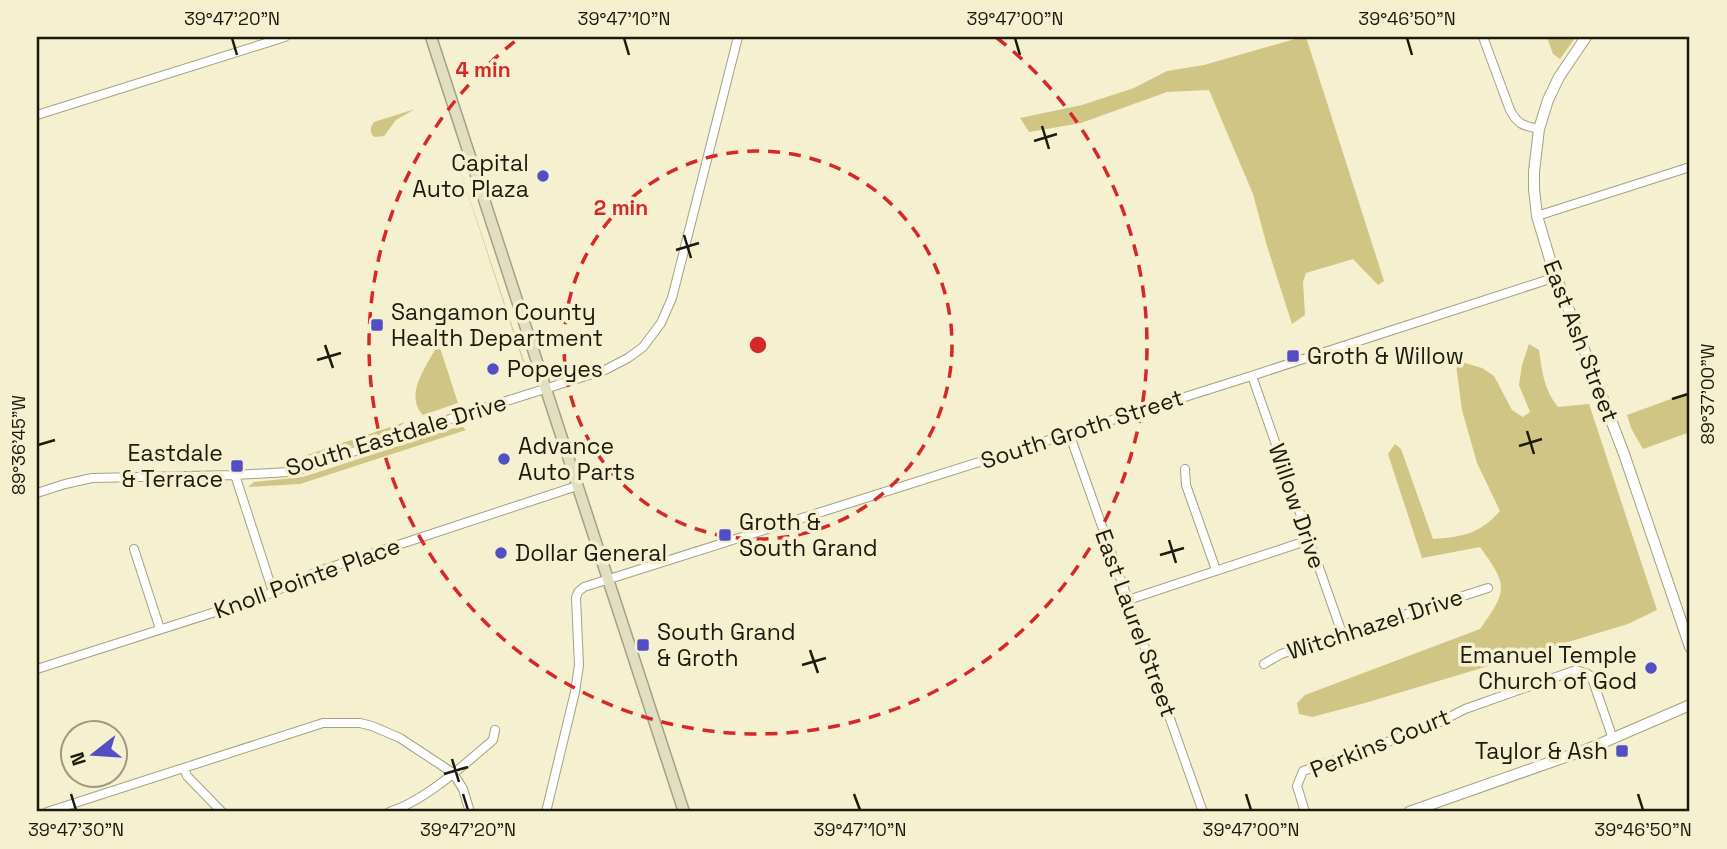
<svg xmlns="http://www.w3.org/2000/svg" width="1727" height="849" viewBox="0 0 1727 849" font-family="'Space Grotesk',sans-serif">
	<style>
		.green { fill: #d0c584 }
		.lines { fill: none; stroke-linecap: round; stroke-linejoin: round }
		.minor-casing { stroke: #a5a081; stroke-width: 10 }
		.tertiary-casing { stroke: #a5a081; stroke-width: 12 }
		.secondary-casing { stroke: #a5a081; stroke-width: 13 }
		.minor { stroke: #fff; stroke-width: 8 }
		.tertiary { stroke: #fff; stroke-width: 10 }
		.secondary { stroke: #e2dec2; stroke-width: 10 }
		.ticks { fill: none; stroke: #1c1a0f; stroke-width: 2.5 }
		.ring { fill: none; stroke: #d62828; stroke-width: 3.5; stroke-dasharray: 12 9 }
		.poi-dot { fill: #534ec5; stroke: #f5f0cf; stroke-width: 2.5 }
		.labels { text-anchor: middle; stroke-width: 7; stroke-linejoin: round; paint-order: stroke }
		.poi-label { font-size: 23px; fill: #1c1a0f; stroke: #f5f0cf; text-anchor: start }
		.street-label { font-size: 23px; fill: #1c1a0f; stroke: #f5f0cf }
		.centre { fill: #d62828; stroke: #f5f0cf; stroke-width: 3.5 }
		.ring-label { font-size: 21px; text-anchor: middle; font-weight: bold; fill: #d62828; stroke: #f5f0cf; stroke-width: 7; stroke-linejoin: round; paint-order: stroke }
		.neatline { fill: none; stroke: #1c1a0f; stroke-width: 2.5 }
		.ticks-label { font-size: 18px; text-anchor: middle; fill: #1c1a0f }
	</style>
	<rect width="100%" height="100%" fill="#f5f0cf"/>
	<!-- green -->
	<path class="green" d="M1302,37H1306L1384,281L1378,285L1353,259L1306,273L1303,282L1305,315L1292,324L1267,246L1253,194L1209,90L1167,92L1081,123L1029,132L1020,118L1082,105L1134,88L1167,71L1204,65Z
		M1547,37H1576L1560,59L1553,54Z
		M415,109L396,120L384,136L375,137C369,134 370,127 374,122Z
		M449,137L523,358L527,368L525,378L521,376L525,368Z
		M1529,344L1539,350C1542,371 1544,390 1558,407L1589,404L1657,610L1628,624L1365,703L1312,717L1299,714L1297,703L1305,695L1480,629C1508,589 1508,586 1480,547L1422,558L1388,454L1395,444L1401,449L1433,539C1462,537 1480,534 1500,511L1477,463L1462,410L1456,365L1462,362L1482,368L1494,376L1512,410L1523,417L1530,412L1519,385L1522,365Z
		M436,348H439L441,351L458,403L423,415C404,395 426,367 436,348Z
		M1690,392V432L1643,449L1632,430L1627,415Z
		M405,422C393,434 343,449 325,455L314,458L304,456Z
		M457,427H463L466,430L300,484L248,487L254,482L303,477Z"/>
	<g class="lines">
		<!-- minor casing -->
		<g class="minor-casing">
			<path id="minor" d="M1483,37L1510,110C1518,125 1524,126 1539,129
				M37,115L285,37
				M1537,216L1690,167
				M1252,376L1343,636
				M1069,433L1203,812
				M1185,469L1186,485L1216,570
				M235,475L273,592
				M37,493L65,484L92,478L235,475L289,472L299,470L468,413L605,370L628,358L643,347L661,323L672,298L738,37
				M134,549L160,629
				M1128,600L1309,540
				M1264,664L1281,654L1488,588
				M37,669L262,597L319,571L577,486
				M184,768L187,776L222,812
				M47,812L323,723H360L372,726L400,738L453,773L463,789L470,812
				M389,812C425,801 465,764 493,740L495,730
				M546,812L575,692L579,665L576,598L578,592L584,587L1245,378L1556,277
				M1305,812L1297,786L1303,771L1428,728L1465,709L1576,670L1588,674L1592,678L1613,739"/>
		</g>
		<!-- tertiary casing -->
		<g class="tertiary-casing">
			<path id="tertiary" d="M1586,37L1559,77L1548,100L1539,129L1534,172V189L1537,216L1551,263L1624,454L1690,647
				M1409,812L1588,749L1690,705"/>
		</g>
		<!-- secondary casing -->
		<g class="secondary-casing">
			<path id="secondary" d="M431,37L684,812"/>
		</g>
		<!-- minor -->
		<use href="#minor" class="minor"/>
		<!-- tertiary -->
		<use href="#tertiary" class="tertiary"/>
		<!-- secondary -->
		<use href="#secondary" class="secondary"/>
	</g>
	<!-- ticks -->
	<path class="ticks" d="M232,38L237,55M624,38L629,55M1015,38L1020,55M1407,38L1412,55M1042,126L1049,149M1034,141L1057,134M684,235L691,258M676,250L699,243M325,345L333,368M317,360L341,353M1672,399L1688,394M1527,431L1534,454M38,445L55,440M1519,446L1542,439M1169,540L1176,563M1160,555L1184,548M810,650L818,673M802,665L826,658M452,759L459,782M444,774L468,767M71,794L76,810M463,794L468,810M854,794L860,810M1246,794L1251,810M1638,794L1643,810"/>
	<!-- distance rings -->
	<g class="ring">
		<circle cx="758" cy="345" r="194"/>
		<path d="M997 38A389 389 0 1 1 519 38"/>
	</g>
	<!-- markers -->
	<g class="poi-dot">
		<circle cx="543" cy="176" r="7"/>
		<rect x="370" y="318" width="14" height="14" rx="3.5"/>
		<rect x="1286" y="349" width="14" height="14" rx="3.5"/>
		<circle cx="493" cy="369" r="7"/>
		<circle cx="504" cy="459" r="7"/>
		<rect x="230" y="459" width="14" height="14" rx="3.5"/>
		<rect x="718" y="528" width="14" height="14" rx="3.5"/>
		<circle cx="501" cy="553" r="7"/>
		<rect x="636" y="638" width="14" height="14" rx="3.5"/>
		<circle cx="1651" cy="668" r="7"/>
		<rect x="1615" y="744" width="14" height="14" rx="3.5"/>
	</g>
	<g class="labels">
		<!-- poi labels -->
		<g class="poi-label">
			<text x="529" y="171" text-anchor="end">Capital<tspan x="529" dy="26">Auto Plaza</tspan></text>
			<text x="391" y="320">Sangamon County<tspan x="391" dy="26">Health Department</tspan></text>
			<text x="1307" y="364">Groth &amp; Willow</text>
			<text x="507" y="377">Popeyes</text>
			<text x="518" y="454">Advance<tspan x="518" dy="26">Auto Parts</tspan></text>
			<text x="223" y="461" text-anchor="end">Eastdale<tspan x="223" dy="26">&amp; Terrace</tspan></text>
			<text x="739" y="530">Groth &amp;<tspan x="739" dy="26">South Grand</tspan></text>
			<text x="515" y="561">Dollar General</text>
			<text x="657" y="640">South Grand<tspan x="657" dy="26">&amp; Groth</tspan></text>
			<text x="1637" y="663" text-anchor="end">Emanuel Temple<tspan x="1637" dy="26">Church of God</tspan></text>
			<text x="1608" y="759" text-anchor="end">Taylor &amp; Ash</text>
		</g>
		<!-- street labels -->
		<g class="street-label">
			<text transform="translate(1581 341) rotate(69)" y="8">East Ash Street</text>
			<text transform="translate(1082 429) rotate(-18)" y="8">South Groth Street</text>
			<text transform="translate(396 435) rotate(-17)" y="8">South Eastdale Drive</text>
			<text transform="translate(1297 506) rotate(71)" y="8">Willow Drive</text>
			<text transform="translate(307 578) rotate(-20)" y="8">Knoll Pointe Place</text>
			<text transform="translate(1136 623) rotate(70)" y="8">East Laurel Street</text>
			<text transform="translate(1375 624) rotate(-18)" y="8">Witchhazel Drive</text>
			<text transform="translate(1380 743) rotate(-22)" y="8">Perkins Court</text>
		</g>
	</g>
	<circle cx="758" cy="345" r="10" class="centre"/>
	<g class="ring-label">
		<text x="483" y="77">4 min</text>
		<text x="621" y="215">2 min</text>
	</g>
	<!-- border -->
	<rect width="1727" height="849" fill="none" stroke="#f5f0cf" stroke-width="77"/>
	<!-- north arrow -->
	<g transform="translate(94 754) rotate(253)"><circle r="33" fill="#f5f0cf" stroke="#9e9a82" stroke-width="2"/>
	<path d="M0-5L12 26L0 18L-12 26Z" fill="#534ec5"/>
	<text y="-10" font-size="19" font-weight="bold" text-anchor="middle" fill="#1c1a0f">N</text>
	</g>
	<rect x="38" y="38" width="1650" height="772" class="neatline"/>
	<g class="ticks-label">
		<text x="232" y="25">39°47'20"N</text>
		<text x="624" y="25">39°47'10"N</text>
		<text x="1015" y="25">39°47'00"N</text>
		<text x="1407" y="25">39°46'50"N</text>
		<text transform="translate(1708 394) rotate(-90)" y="6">89°37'00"W</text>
		<text transform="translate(19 445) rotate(-90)" y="6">89°36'45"W</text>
		<text x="76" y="836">39°47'30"N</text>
		<text x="468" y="836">39°47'20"N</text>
		<text x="860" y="836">39°47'10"N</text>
		<text x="1251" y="836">39°47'00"N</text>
		<text x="1643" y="836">39°46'50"N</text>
	</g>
</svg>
